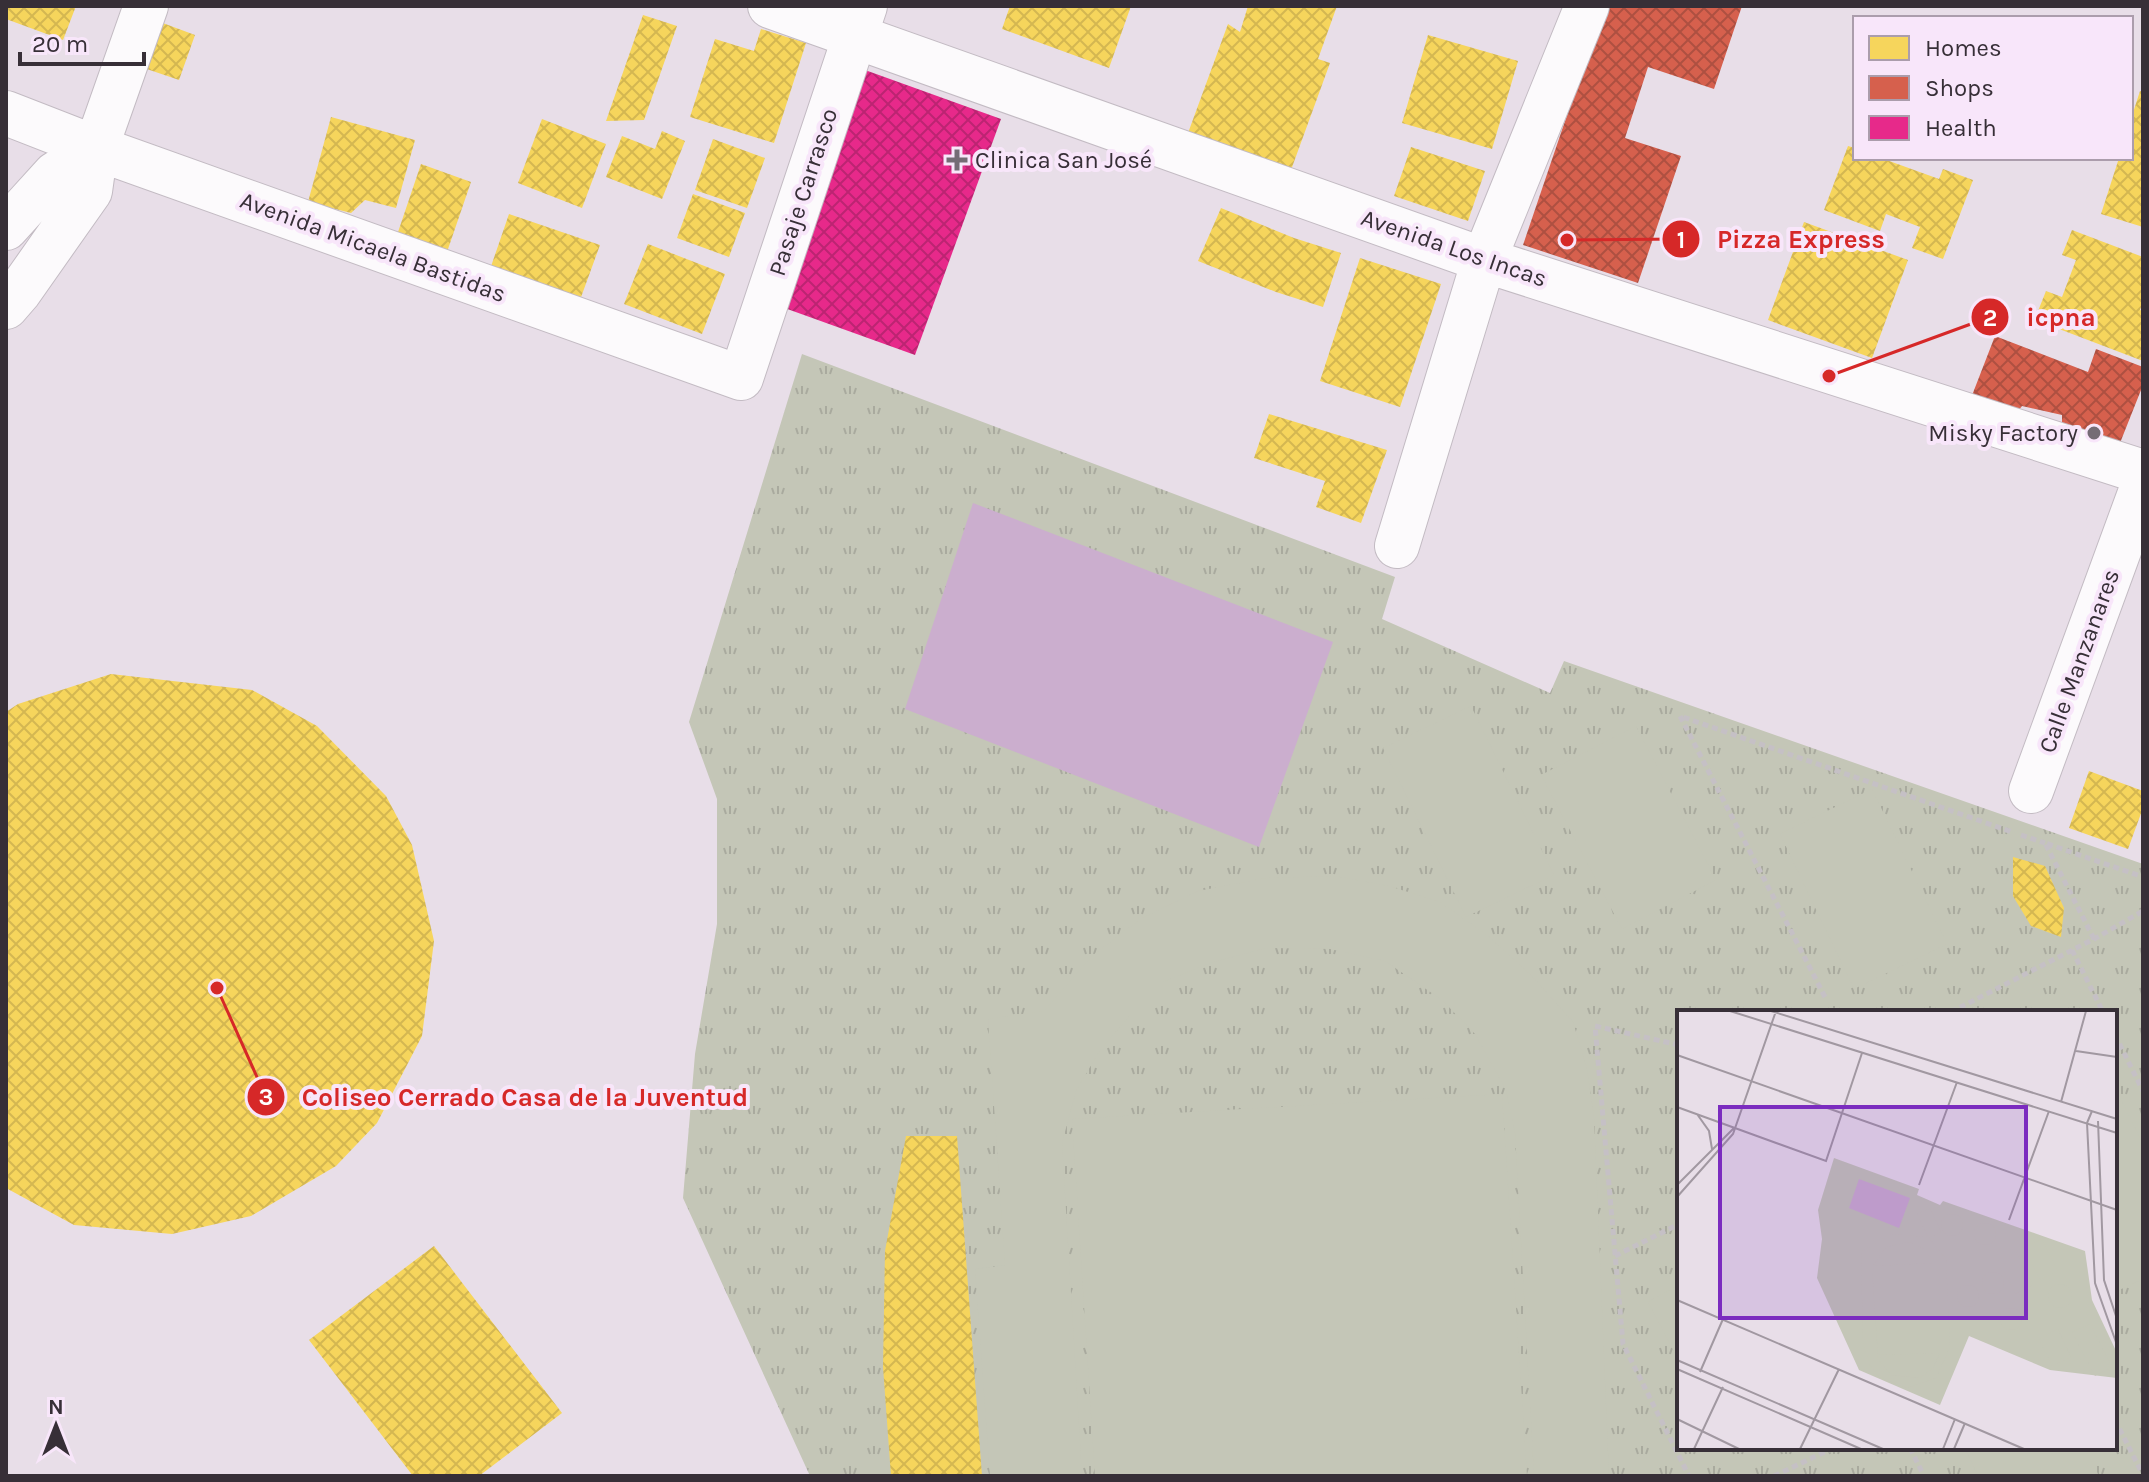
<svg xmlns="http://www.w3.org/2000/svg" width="2149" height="1482" viewBox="0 0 2149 1482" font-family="Karla,sans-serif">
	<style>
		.park { fill: url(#park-tufts); fill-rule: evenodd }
		.garden { fill: #c4c6b7 }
		.water { fill: #cbaece }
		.homes { fill: url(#homes-cross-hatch) }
		.shops { fill: url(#shops-cross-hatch) }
		.health { fill: url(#health-cross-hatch) }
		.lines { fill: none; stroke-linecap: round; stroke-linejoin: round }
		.minor-casing { stroke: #c3bbc3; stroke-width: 46 }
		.path { stroke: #c5c0c5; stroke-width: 5; stroke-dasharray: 6 4; stroke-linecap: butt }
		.minor { stroke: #fcfafc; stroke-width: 44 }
		.poi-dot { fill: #756c75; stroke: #f8e6fa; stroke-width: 3 }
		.labels { text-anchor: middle; stroke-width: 8; stroke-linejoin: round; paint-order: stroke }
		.poi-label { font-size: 24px; fill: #372f37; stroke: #f8e6fa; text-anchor: start }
		.street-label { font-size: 24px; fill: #372f37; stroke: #f8e6fa }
		.inset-road { fill: none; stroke: #a198a1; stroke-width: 2 }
		.view { fill: #7b2cbf; fill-opacity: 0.15; stroke: #7b2cbf; stroke-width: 4 }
		.inset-edge { fill: none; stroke: #372f37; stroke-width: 4 }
		.leader { fill: none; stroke: #d62828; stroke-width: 3 }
		.callout-dot { fill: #d62828; stroke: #f8e6fa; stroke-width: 3 }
		.mark-label { font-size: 24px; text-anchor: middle; font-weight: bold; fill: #fff }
		.callout-label { font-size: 26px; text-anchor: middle; font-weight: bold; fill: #d62828; stroke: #f8e6fa; stroke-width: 8; stroke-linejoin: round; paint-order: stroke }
	</style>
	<defs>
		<pattern id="park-tufts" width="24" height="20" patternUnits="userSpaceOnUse" patternTransform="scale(2)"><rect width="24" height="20" fill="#c4c6b7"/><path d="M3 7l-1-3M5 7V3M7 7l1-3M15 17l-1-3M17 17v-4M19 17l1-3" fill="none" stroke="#a9aa9e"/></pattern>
		<pattern id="homes-cross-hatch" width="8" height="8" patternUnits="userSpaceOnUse" patternTransform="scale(2)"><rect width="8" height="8" fill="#f6d55c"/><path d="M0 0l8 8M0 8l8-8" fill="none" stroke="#d4b751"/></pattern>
		<pattern id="shops-cross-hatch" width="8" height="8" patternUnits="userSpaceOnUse" patternTransform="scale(2)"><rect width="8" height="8" fill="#d6604d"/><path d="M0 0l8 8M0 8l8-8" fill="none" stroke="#ae5041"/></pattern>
		<pattern id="health-cross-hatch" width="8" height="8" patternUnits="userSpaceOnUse" patternTransform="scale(2)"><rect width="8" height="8" fill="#e7298a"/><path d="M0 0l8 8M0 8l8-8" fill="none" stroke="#bc2472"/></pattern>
	</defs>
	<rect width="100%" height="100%" fill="#e8dee8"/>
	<!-- park -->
	<path class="park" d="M802,354L1395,577L1382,619L1550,693L1564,661L2143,864V1476H810L683,1198L695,1054L717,924V799L689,722ZM1679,1012H2115V1448H1679Z"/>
	<!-- garden -->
	<path class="garden" d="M1471,706L1554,875L1466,917L1383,748Z
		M1636,726L1716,880L1622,929L1541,775Z
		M1872,789L1947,944L1854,989L1780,834Z
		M1335,876L1389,886L1440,902L1487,935L1531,975L1573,1022L1587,1069L1594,1117L1609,1476H1534L1515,1133L1506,1090L1475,1034L1442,1000L1385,961L1330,949L1266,948L1210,963L1163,982L1133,1012L1100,1050L1076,1091L1062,1143L1082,1476H990L975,1269L1005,1265L988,1019L1044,1011L1093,955L1142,918L1198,891L1266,878Z
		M2115,1087L2143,1144V1279L2115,1292Z
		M1502,1094L1527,1476H1095L1072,1119Z
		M1679,1285V1361L1648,1302Z
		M1965,1448H2085L2099,1476H1978Z"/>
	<!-- water -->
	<path class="water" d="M973,503L1333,642L1259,847L905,709Z"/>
	<!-- homes -->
	<path class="homes" d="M6,6H76L63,40L6,19Z
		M1010,6H1131L1109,68L1002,29Z
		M1248,6H1337L1318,59L1330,63L1291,170L1188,133L1228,24L1240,32Z
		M643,15L677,26L644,120L606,121Z
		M152,19L195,35L179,80L135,65Z
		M761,29L806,43L774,143L690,117L715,39L754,51Z
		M1428,35L1518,61L1492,149L1402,123Z
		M2140,91L2143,92V227L2101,214L2119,158H2131V119Z
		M331,117L415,140L396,208L365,200L351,213L308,202Z
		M542,119L606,144L582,208L518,183Z
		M662,131L685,141L662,199L606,177L622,136L655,149Z
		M713,139L765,158L747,208L695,190Z
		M1848,146L1855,148V158H1881L1939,179L1943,169L1973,180L1943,259L1912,248L1920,227L1886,214L1880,231L1824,210Z
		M1411,147L1485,171L1468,221L1394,196Z
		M421,164L471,182L447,252L397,235Z
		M693,194L745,213L729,257L677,238Z
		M1221,208L1294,238L1341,253L1323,307L1276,292L1198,261Z
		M509,214L600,245L576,311L486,281Z
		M1804,222L1908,260L1872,358L1768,320Z
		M2072,230L2143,257V302L2140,310L2143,311V361L2046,324L2050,316L2038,311L2046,291L2062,297L2076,260L2062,255Z
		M648,244L725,274L702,334L624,304Z
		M1360,258L1441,284L1400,407L1320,381Z
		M1269,414L1387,450L1361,523L1316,507L1325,481L1254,458Z
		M111,674L252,690L317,726L386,796L412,845L434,941L422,1036L377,1123L336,1166L251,1216L172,1234L74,1225L6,1188V712L18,704Z
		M2089,771L2143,791V808L2128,849L2069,828Z
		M2013,857L2045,866L2064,908L2061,937L2031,926L2013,896Z
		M906,1136H957L982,1476H891L883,1367L885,1251Z
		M434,1246L562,1413L479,1476H413L309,1340Z"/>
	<!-- shops -->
	<path class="shops" d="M1604,6H1742L1714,89L1648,67L1625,138L1681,156L1638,283L1523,245Z
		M1995,336L2088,372L2096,349L2143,367V385L2120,443L2062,430V415L2022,406L2015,415L1971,398Z"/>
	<!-- health -->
	<path class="health" d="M865,70L1001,119L915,355L779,306Z"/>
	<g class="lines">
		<!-- minor casing -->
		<g class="minor-casing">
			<path id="minor" d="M770,6L1484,260L2143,472
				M6,113L96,148L741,378L865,6
				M6,228L55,174L96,148
				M6,307L19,292L90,191L96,148L146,6
				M1397,546L1484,260L1587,6
				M2031,791L2143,485"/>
		</g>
		<!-- path -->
		<path class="path" d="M2021,835L2045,843
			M2094,939L2045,843L2143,877
			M2072,950L2103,1012
			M1825,997L1680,716L2012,832
			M1951,1012L2094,939L2143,911
			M2115,1035L2143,1091
			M1679,1045L1595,1026L1623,1344L1689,1476
			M1615,1256L1679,1224
			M2115,1420L2143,1475
			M1910,1448L1924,1476
			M1774,1476L1833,1448"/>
		<!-- minor -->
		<use href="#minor" class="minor"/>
	</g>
	<!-- markers -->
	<g class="poi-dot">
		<path d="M953 148h8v8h8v8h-8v8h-8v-8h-8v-8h8z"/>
		<circle cx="2094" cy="433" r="8"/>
	</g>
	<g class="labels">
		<!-- poi labels -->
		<g class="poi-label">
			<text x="975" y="168">Clinica San José</text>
			<text x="2078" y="441" text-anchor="end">Misky Factory</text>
		</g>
		<!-- street labels -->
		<g class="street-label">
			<text transform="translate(803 192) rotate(-72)" y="8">Pasaje Carrasco</text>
			<text transform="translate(373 247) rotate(20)" y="8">Avenida Micaela Bastidas</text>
			<text transform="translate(1454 248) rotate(19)" y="8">Avenida Los Incas</text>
			<text transform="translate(2079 661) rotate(-70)" y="8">Calle Manzanares</text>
		</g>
	</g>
	<!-- overview -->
	<g transform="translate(1677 1010)">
		<rect width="440" height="440" fill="#e8dee8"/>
		<path d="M157,148L242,179L240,185L263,195L266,191L408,241L415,290L440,343V368L373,360L292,326L263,395L182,360L140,268L145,229L141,200Z" fill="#c4c6b7"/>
		<path d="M253,198L264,222L252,228L269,249L273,337L259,368L230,378L202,367L192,354L186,330L184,242L214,224L251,227L240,204ZM232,232L248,239L257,253L196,256L209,237ZM195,258L201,345L263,343L256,358L243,368L214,365L201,349ZM264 215a11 11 0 1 1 22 0a11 11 0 1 1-22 0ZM297 224a11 11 0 1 1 22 0a11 11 0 1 1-22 0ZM365,229L381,261L363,270L347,238ZM339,241L356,275L338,284L321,250ZM305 273a11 11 0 1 1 22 0a11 11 0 1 1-22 0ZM371 286a12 12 0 1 1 24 0a12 12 0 1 1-24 0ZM280 286a11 11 0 1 1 22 0a11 11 0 1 1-22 0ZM323 309a11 11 0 1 1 22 0a11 11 0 1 1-22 0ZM413,314L435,357L418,366L395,322ZM381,319L394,347L375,356L362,329Z" fill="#c4c6b7" fill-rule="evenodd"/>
		<path d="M182,169L233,188L222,218L172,198Z" fill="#cbaece"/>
		<path class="inset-road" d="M53,1L440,123M94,1L440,109M399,41L440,47M0,45L440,200M384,92L409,1M0,97L149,151L185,43M415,101L410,113L418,273L440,335M20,104L32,121L35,139M421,111L427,270L440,309M0,175L57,118M242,175L280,72M0,187L56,124L99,1M332,210L372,101M0,290L347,439M0,350L206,439M0,359L184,439M23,362L46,309M0,409L62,439M17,439L46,377M123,439L162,359M266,439L278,409M277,439L288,413"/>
		<path class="view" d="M43,97H349V308H43Z"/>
		<rect width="440" height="440" class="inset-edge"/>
	</g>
	<!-- callouts -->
	<path class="leader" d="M1567 240L1681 239M1829 376L1990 317M217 988L266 1097"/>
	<g class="callout-dot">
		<circle cx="1567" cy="240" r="8"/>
		<circle cx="1829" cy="376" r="8"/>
		<circle cx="217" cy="988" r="8"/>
		<circle cx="1681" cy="239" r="20"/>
		<circle cx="1990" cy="317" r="20"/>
		<circle cx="266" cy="1097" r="20"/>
	</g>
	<g class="mark-label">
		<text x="1681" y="248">1</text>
		<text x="1990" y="326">2</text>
		<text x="266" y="1105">3</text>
	</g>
	<g class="callout-label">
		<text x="1801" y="248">Pizza Express</text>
		<text x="2061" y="326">icpna</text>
		<text x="525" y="1106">Coliseo Cerrado Casa de la Juventud</text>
	</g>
	<!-- border -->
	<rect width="2149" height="1482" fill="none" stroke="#372f37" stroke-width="16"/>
	<!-- legend -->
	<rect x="1853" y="16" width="280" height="144" fill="#f8e6fa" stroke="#ab9dac" stroke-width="2"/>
	<rect x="1869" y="36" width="40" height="24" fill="#f6d55c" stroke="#ab9dac" stroke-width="2"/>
	<text x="1925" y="56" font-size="24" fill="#372f37">Homes</text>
	<rect x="1869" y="76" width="40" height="24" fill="#d6604d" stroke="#ab9dac" stroke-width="2"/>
	<text x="1925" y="96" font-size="24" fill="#372f37">Shops</text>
	<rect x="1869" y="116" width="40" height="24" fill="#e7298a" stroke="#ab9dac" stroke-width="2"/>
	<text x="1925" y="136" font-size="24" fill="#372f37">Health</text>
	<!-- north arrow -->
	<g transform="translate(56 1426)" stroke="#f8e6fa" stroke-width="6" paint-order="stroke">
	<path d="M0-6L14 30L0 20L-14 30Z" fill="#372f37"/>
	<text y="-12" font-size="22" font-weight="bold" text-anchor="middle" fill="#372f37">N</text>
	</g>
	<!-- scale -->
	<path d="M20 52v12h124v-12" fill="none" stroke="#372f37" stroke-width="4"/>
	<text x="32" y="52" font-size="24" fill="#372f37" stroke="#f8e6fa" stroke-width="6" paint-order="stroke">20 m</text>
</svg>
